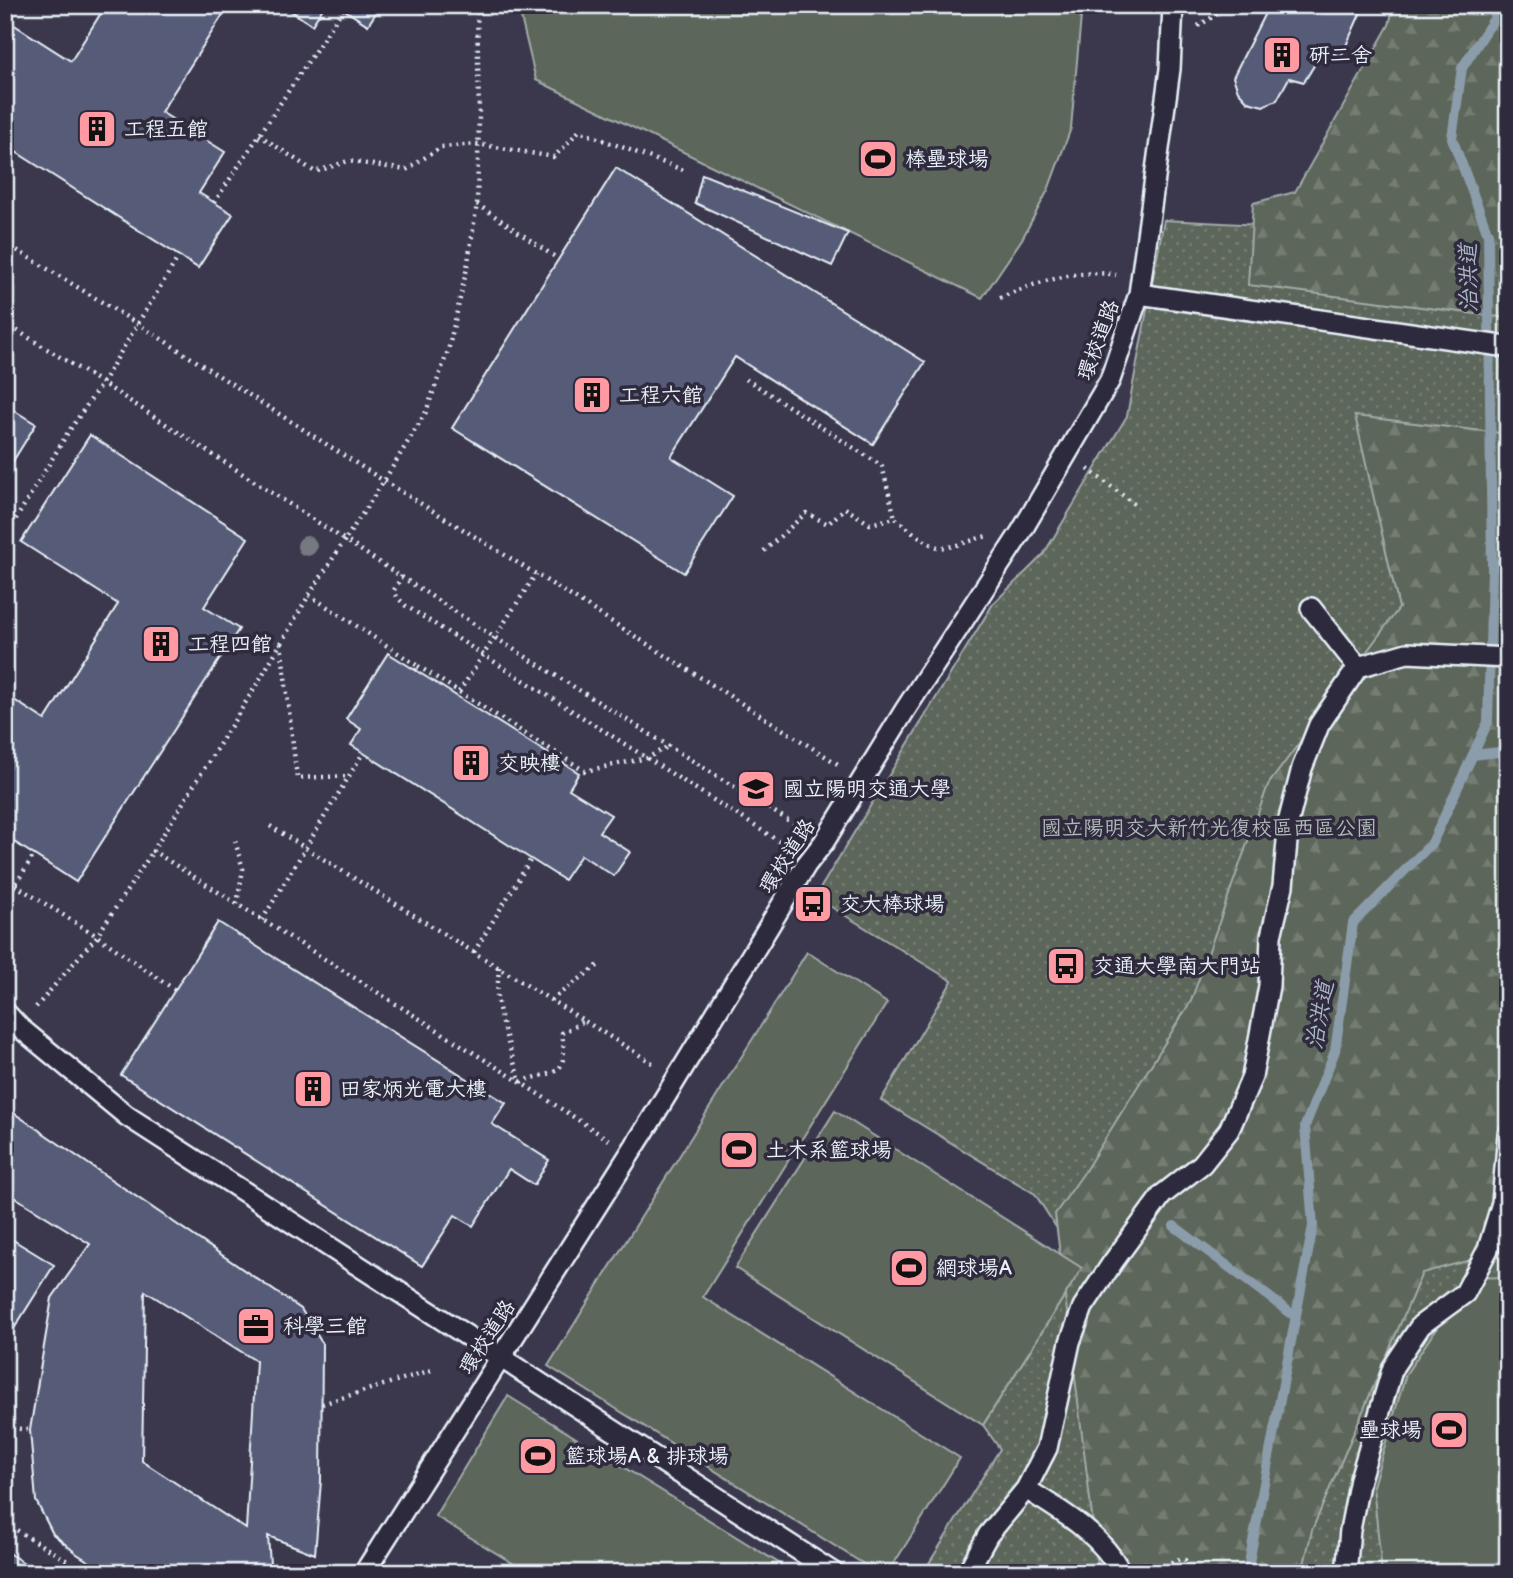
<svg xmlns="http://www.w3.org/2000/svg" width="1513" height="1578" viewBox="0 0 1513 1578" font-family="'Balsamiq Sans','LXGW WenKai TC',sans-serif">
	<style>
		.built { fill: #3b394e }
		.grass { fill: url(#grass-dots); stroke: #a2aca9; stroke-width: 2 }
		.forest { fill: url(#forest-firs); stroke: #a2aca9; stroke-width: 2 }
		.pitch { fill: #5d665a; stroke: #a2aca9; stroke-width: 2 }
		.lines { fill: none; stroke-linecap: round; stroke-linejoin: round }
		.stream { stroke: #8b9cab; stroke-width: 10 }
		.building { fill: #565b77; stroke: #e8f1f8; stroke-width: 2; fill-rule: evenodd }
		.lane-casing { stroke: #e8f1f8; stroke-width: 24 }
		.path { stroke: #e8f1f8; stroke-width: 4.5; stroke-dasharray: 2 5; stroke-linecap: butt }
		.lane { stroke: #2f2a3d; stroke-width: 19 }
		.tree { fill: #767981 }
		.labels { text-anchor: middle; stroke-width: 7; stroke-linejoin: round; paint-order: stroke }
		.poi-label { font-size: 21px; fill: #e8f1f8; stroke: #2f2a3d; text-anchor: start }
		.street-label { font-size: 21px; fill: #e8f1f8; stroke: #2f2a3d }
		.park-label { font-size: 21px; fill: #b0b9b9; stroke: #2f2a3d }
		.water-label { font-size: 23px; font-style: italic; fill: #aab8c5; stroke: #2f2a3d }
	</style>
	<defs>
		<pattern id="grass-dots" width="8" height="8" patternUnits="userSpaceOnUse" patternTransform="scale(1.75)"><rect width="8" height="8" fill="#5d665a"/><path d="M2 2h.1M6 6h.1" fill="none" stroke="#747c72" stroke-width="1.8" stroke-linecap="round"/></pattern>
		<pattern id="forest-firs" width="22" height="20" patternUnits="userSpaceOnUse" patternTransform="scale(1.75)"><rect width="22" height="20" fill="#5d665a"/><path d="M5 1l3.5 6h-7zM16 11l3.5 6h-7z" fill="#747c72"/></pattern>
	</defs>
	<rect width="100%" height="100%" fill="#2f2a3d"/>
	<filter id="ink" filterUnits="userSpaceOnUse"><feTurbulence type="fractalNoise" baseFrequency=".0143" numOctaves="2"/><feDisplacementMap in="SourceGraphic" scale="14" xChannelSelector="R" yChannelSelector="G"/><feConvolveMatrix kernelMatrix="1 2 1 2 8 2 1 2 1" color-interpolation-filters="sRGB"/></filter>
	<g filter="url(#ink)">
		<!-- built -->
		<path class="built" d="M5,5H1508V1573H5Z"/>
		<!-- grass -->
		<path class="grass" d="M1164,220L1508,238V1573H923L1000,1449L983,1425L1082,1268L1035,1194L881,1100L952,981L815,897L993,604L1043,555L1127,416Z"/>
		<!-- forest -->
		<path class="forest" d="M1394,5H1508V318L1248,285L1253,203L1295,192L1389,25Z
			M1355,416L1508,434V1250L1422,1273L1312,1530L1302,1573H1099L1055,1214L1083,1174L1191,1001L1268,785L1399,608Z"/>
		<!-- pitch -->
		<path class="pitch" d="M518,5H1082L1071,128L1048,190L1022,239L982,298L536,80Z
			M807,952L887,1003L703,1297L960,1458L888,1573H878L548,1366Z
			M835,1111L1082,1268L983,1425L735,1268Z
			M1508,1277V1573H1382L1373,1486L1406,1374L1470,1278Z
			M508,1396L795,1573H529L435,1516Z"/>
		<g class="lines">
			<!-- stream -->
			<path class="stream" d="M1492,569L1508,557
				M1473,755L1508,751
				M1174,1226L1296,1317
				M1247,1573L1313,1226L1305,1126L1335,1051L1353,923L1432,843L1488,722L1492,569L1488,234L1452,138L1462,68L1503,5"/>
		</g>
		<!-- building -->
		<path class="building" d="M106,5H229L161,112L225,152L199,193L233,214L198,268L5,145V19L71,61Z
			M282,5H325L312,25Z
			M337,5H381L368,25Z
			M1269,5H1364L1341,57L1324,49L1304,82L1289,78L1277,100L1263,106L1248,102L1238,91L1233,77Z
			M616,168L925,362L873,444L735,357L671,457L733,496L684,573L452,428Z
			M702,174L848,233L832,266L695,203Z
			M5,405L36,424L5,474Z
			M90,435L248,538L204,607L239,629L76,882L5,836V694L45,720L118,604L21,542Z
			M388,653L579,773L569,789L611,815L599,832L630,852L614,876L581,855L564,880L351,745L361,729L346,719Z
			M218,922L506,1103L492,1124L549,1160L534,1185L509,1169L473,1226L455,1215L422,1266L121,1075Z
			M5,1107L301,1309L322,1343L321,1481L315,1554L268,1536L270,1564L286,1573H107L77,1554L53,1534L36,1501L30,1430L52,1298L90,1244L5,1191V1162L8,1158L5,1157ZM145,1291L256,1361L246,1529L142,1461Z
			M5,1235L54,1265L5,1343Z
			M5,1551L40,1573H5Z"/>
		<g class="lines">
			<!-- lane casing -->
			<g class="lane-casing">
				<path id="lane" d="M1139,294L1508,347
					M1311,608L1358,667
					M5,1012L19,1027L127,1116L834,1573
					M364,1573L650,1122L806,865L824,842L905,710L1021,532L1110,380L1139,294L1170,69L1173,5
					M967,1573L988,1535L1026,1489
					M1121,1573C1102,1534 1061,1511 1026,1489L1047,1448L1070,1342L1083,1307L1113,1262L1162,1195L1202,1164L1229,1130L1252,1077L1269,986L1271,936L1283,886L1289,819L1302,768L1319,725L1358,667L1407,653L1508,658
					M1346,1573L1350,1530L1360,1479L1393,1367L1421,1325L1465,1293L1488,1249L1502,1203L1508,1134"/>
			</g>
			<!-- path -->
			<path class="path" d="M1198,26L1219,13L1224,5
				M259,135L315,172L348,161L406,170L441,147L478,144L554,157L579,131L683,170
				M214,203L343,9
				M477,204L558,259
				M5,243L138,324L384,481L536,574L841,766
				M1000,298C1032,283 1081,268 1116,275
				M5,323L102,383L345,540L384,481L426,412L448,351L467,268L477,204L479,115L477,5
				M746,379L882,466L895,518
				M1088,469L1134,504
				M5,537L67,434L102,383L179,256
				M764,551L806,513L828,524L845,508L870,524L895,518C904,525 927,545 938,547C949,550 976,538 988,536
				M402,576L394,590L397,597L406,606L788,847
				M309,595L418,666L416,670
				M281,643L297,778L349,776
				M418,666L585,771L647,758L669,746
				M459,692L536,574
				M270,826L654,1064
				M235,841L243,869L237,904
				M15,885L97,936L175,990
				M5,901L34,855
				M262,920L363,753
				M474,952L531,859
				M499,967L497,998L502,1023L520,1082C556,1069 568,1080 562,1033L584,1021
				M551,1000L600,964
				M36,1007L97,936L153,851
				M5,1064L13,1054
				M609,1140L520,1082L153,851L257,684L309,595L345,540L494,637L802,829
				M322,1404L435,1369
				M5,1427L30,1430
				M5,1523L87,1573
				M1162,1573C1165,1563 1175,1559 1185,1560L1188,1565L1187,1573"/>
			<!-- lane -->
			<use href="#lane" class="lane"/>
		</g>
		<!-- trees -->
		<circle class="tree" cx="307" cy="546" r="10"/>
	</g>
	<!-- icons -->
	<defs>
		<g id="building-square" transform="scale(2.0125)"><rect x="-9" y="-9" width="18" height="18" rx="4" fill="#ff9aa2" stroke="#2f2a3d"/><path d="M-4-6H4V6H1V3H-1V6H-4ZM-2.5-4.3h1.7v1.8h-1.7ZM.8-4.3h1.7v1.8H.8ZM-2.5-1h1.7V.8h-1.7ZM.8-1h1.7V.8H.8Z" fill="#111"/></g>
		<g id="stadium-square" transform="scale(2.0125)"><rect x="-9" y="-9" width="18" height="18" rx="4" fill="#ff9aa2" stroke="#2f2a3d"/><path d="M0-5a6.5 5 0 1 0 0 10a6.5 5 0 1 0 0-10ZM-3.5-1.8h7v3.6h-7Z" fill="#111"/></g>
		<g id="university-square" transform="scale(2.0125)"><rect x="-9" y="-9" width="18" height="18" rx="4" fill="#ff9aa2" stroke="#2f2a3d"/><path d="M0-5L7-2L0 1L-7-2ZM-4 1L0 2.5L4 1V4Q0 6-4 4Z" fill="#111"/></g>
		<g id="bus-square" transform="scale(2.0125)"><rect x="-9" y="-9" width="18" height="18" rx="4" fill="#ff9aa2" stroke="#2f2a3d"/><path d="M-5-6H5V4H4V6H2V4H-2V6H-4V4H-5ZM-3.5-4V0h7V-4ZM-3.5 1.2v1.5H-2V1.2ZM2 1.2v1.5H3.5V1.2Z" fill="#111"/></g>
		<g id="office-square" transform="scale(2.0125)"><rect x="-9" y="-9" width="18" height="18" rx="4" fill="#ff9aa2" stroke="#2f2a3d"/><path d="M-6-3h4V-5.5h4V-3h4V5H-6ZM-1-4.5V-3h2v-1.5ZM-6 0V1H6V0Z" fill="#111"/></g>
	</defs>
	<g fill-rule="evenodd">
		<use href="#building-square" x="1282" y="55"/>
		<use href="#building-square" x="97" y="129"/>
		<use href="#stadium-square" x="878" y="159"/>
		<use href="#building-square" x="592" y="395"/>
		<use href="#building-square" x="161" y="644"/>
		<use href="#building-square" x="471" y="763"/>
		<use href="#university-square" x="756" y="789"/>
		<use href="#bus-square" x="813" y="904"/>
		<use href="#bus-square" x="1066" y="966"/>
		<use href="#building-square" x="313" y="1089"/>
		<use href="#stadium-square" x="739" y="1150"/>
		<use href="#stadium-square" x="909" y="1268"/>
		<use href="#office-square" x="256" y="1326"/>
		<use href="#stadium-square" x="1449" y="1430"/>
		<use href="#stadium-square" x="538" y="1456"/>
	</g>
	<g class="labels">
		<!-- poi labels -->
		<g class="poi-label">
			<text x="1309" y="62">研二舍</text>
			<text x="124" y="136">工程五館</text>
			<text x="905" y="166">棒壘球場</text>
			<text x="619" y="402">工程六館</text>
			<text x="188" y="651">工程四館</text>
			<text x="498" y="770">交映樓</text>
			<text x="783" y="796">國立陽明交通大學</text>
			<text x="840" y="911">交大棒球場</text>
			<text x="1093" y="973">交通大學南大門站</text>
			<text x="340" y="1096">田家炳光電大樓</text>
			<text x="766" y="1157">土木系籃球場</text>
			<text x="936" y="1275">網球場A</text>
			<text x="283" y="1333">科學三館</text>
			<text x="1422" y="1437" text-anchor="end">壘球場</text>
			<text x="565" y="1463">籃球場A &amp; 排球場</text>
		</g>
		<!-- street labels -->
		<g class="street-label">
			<text transform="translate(1098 340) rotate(-70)" y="7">環校道路</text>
			<text transform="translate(787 856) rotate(-57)" y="7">環校道路</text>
			<text transform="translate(487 1337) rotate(-57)" y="7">環校道路</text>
		</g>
		<!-- park labels -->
		<g class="park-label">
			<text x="1209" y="835">國立陽明交大新竹光復校區西區公園</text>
		</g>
		<!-- water labels -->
		<g class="water-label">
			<text transform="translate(1468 278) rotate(-91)" y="8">治洪道</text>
			<text transform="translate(1319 1015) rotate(-80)" y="8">治洪道</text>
		</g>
	</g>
	<!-- margin -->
	<rect width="1513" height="1578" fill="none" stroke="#2f2a3d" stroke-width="28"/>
	<rect x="14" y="14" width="1485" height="1550" fill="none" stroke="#e8f1f8" stroke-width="2.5" filter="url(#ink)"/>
</svg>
